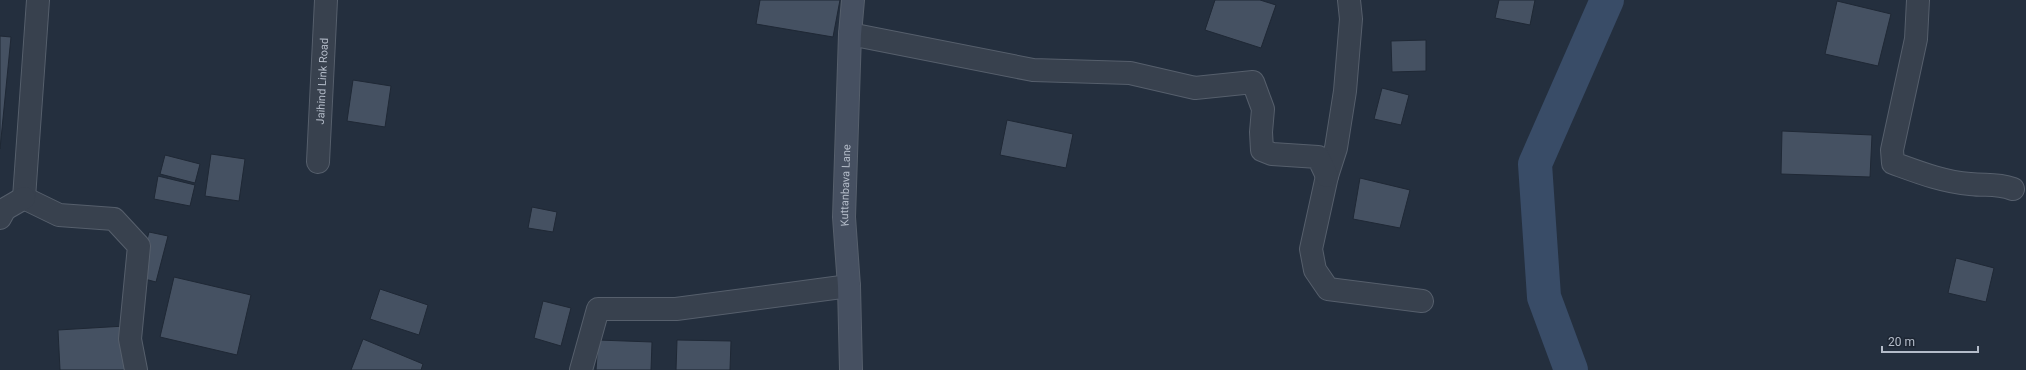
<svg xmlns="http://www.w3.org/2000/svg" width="2026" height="370" viewBox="0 0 2026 370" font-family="Roboto,sans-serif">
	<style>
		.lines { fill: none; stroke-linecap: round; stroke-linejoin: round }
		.canal { stroke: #394c67; stroke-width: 34 }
		.building { fill: #455162; stroke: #1f2835 }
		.street-casing { stroke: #565f6c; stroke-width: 24 }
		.secondary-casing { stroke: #565f6c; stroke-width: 24 }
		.street { stroke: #38414e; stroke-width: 22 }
		.secondary { stroke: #465061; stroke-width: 22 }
		.labels { text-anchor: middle; stroke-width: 4; stroke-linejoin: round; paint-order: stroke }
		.street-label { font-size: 11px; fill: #b4bcc9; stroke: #1d2633 }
	</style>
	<rect width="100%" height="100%" fill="#242f3e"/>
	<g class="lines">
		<!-- canal -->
		<path class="canal" d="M1571,370L1544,297L1535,164L1607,0"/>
	</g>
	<!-- building -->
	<path class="building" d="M760,0H840L833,37L756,24Z
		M1215,0H1260L1276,5L1261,48L1205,30Z
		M1499,0H1535L1530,25L1495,18Z
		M1837,1L1891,14L1878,66L1825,54Z
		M0,36L11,37L0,149Z
		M1426,40V71L1392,72L1391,41Z
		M353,80L391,86L385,127L347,121Z
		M1382,88L1409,95L1401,125L1374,119Z
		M1007,120L1073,134L1066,168L1000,155Z
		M1782,131L1872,135L1870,177L1781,174Z
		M211,154L245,159L239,201L205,196Z
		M165,155L200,164L195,183L160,174Z
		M158,176L195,185L190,206L154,199Z
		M1360,178L1410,190L1400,228L1353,219Z
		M532,207L557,212L553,232L528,228Z
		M149,232L168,236L156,282L137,277Z
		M1956,258L1994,268L1986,302L1948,293Z
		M174,277L251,295L237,355L160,337Z
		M380,289L428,305L419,335L370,319Z
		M543,301L571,308L561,346L534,338Z
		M125,326L127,370H60L58,330Z
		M363,339L423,364L421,370H351Z
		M598,340L652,342L651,370H596Z
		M677,340L731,341L730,370H676Z"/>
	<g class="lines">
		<!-- street casing -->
		<g class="street-casing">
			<g id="street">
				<path d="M1349,0L1351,19L1345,91L1336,148L1327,176L1311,249L1315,270L1328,289L1422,301"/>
				<path d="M1918,0L1916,39L1892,150L1893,163C1918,172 1943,182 1970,184C1987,186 1995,183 2013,189"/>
				<path d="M850,34L1033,70L1130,73L1195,88L1253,82L1263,109L1261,132L1262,150L1272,154L1318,157L1327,176"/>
				<path id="s1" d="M318,162L326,0"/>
				<path d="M24,198L59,215L114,219L139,246L130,339L136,370"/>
				<path d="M24,198L38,0"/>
				<path d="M0,218L5,209L24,198"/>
				<path d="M581,370L598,309H676L849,286"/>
			</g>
		</g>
		<!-- secondary casing -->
		<g class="secondary-casing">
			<g id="secondary">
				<path id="s2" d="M851,370L849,286L844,217L850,34L853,0"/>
			</g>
		</g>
		<!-- street -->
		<use href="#street" class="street"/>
		<!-- secondary -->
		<use href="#secondary" class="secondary"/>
	</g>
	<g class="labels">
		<!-- street labels -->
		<g class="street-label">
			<text dy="4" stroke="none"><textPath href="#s1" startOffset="81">Jaihind Link Road</textPath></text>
			<text dy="4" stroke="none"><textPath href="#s2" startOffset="185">Kuttanbava Lane</textPath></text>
		</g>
	</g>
	<!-- scale -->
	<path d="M1882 346v6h96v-6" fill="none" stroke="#b4bcc9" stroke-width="2"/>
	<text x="1888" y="346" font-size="12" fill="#b4bcc9" stroke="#1d2633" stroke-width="3" paint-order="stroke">20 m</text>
</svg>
